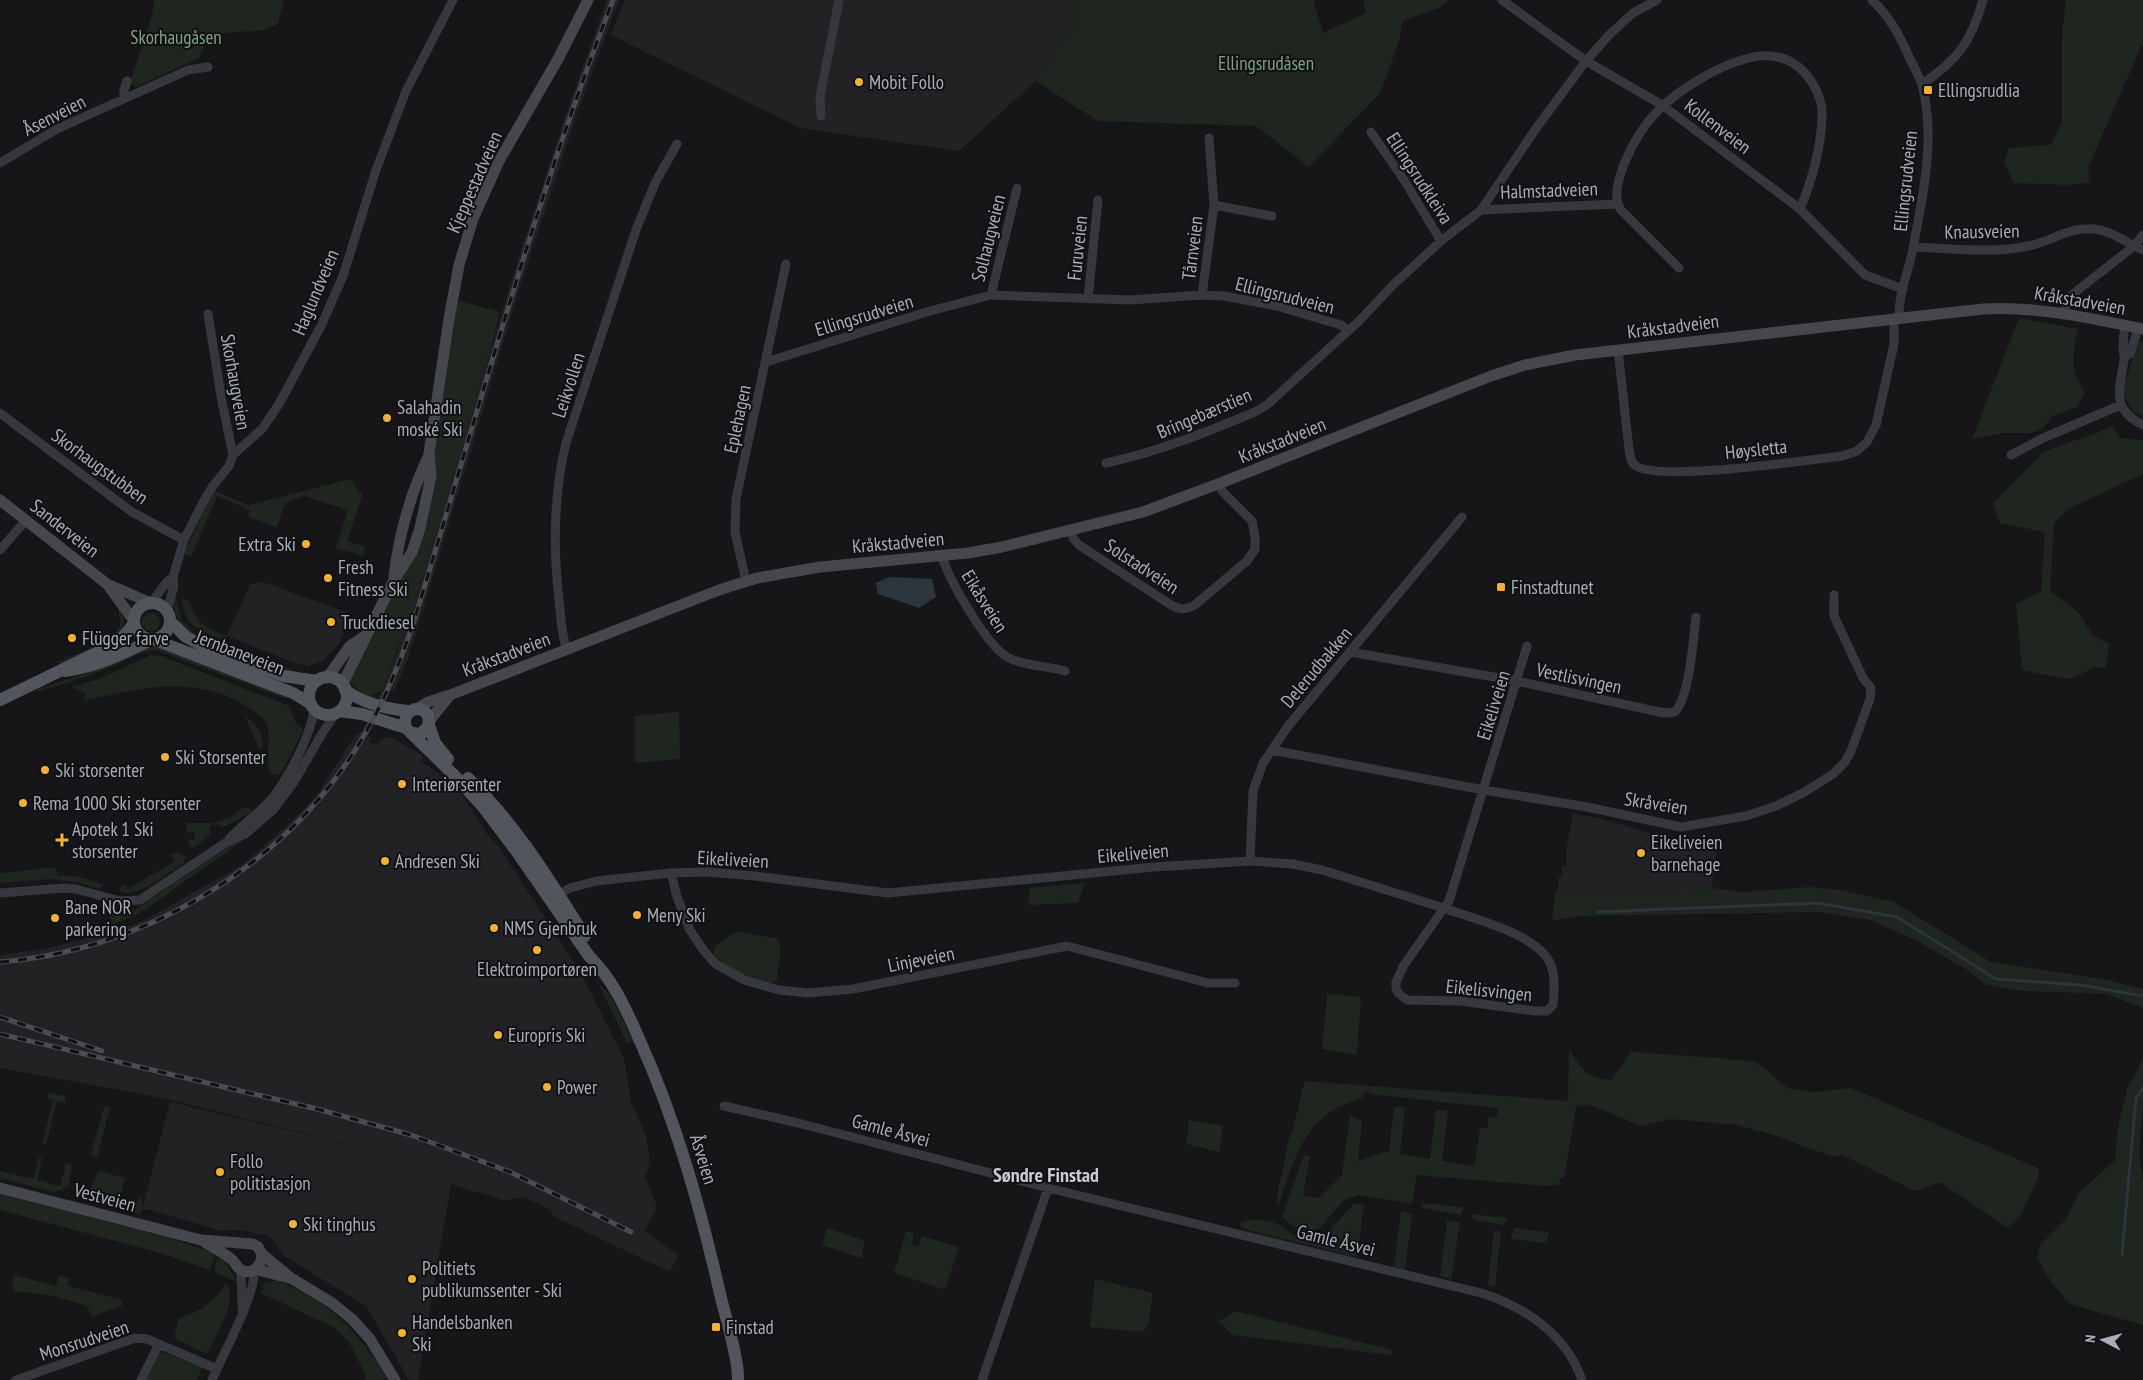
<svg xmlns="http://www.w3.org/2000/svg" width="2143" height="1380" viewBox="0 0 2143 1380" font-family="'PT Sans Narrow',sans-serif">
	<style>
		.built { fill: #222225 }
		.green { fill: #1e261f }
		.water { fill: #2c353c }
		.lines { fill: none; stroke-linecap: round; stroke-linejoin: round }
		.stream { stroke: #2c353c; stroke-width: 3 }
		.street { stroke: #37383d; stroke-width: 9 }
		.secondary { stroke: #45474d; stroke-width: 11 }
		.primary { stroke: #53555c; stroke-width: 12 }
		.rail-casing { stroke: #4a4c52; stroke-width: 5 }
		.rail { stroke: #111113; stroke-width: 3; stroke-dasharray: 9; stroke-linecap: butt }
		.poi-dot { fill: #f2b134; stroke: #111113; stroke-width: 2 }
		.labels { text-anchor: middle; stroke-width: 4; stroke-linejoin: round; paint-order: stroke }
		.park-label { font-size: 19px; fill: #7fa381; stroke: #111113 }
		.poi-label { font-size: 19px; fill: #a8adb8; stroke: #111113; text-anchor: start }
		.street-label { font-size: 19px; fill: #a8adb8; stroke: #111113 }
		.neighbourhood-label { font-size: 20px; font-weight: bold; fill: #c9ccd4; stroke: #111113 }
	</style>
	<rect width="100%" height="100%" fill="#161618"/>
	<!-- built -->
	<path class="built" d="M607,0H619L578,111L522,280L408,659L394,691H391L368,736L372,737L368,743L378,744L381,739L392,737L423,756L421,761L453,784L465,799L489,837L498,846L578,968L624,1058L631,1102L646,1136L650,1163L645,1175L657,1207L645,1231L678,1255L670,1272L553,1216L551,1210L523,1197L506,1201L451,1184L418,1380H409L366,1306L284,1256L269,1236L240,1230L221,1231L151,1210H142L170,1102L368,1149L163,1098L0,1068V955L49,948L115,931L147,919L243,864L290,823L316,796L357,733L360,734L383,689L400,645L522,247L570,102Z
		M625,0H1076L1073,28L1036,81L959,151L800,128L611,35Z
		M263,582L351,614L339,643L323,661L308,666L298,664L227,636L250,584Z
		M1573,813L1602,819L1684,843L1718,840L1712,888L1690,890L1668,895L1612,892L1555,896V892L1558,890V878L1562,877V866H1567L1566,851Z"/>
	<!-- green -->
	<path class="green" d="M154,0H284L278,24L262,30L205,35L204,47L199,58L136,87L130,83L153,12Z
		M1076,0H1313L1323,33L1366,13L1363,0H1449L1439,8L1402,21L1400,38L1381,92L1309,167L1256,126L1098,121L1036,81L1073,28Z
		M2066,0H2143V42L2088,168L2090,182L2071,185L2014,183L2004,162L2009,148L2051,145L2062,122V34Z
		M452,299L500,312L492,344L415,602L382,692L372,694L373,698C359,694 353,687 346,676L420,528Z
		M2019,318L2078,329C2072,354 2069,370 2085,392L2077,407L2053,416L2043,428L2032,433H2002L1972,439Z
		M2138,341L2143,342V415L2133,412L2122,392Z
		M2112,427L2121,438L2143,440V474L2068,509L2054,523L2050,591L2078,612L2092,634L2109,644L2106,668L2095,667L2070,679L2022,670L2016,604L2041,591L2045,532L2000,523L1993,504L2043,452Z
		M351,479L359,492L363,493L347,541L365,547L363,556L336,548L348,510L304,496L285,503L277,527L248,517L250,510L217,496L191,557L184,554L213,490L248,505Z
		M175,595L181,619L195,634L295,671L294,674L191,635C180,623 171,613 175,595Z
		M182,598L190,602C194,623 209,629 227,636L225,641C201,631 184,628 182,598Z
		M119,609C123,616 126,624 121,631C114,644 76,656 62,663H55C70,656 112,643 119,628C122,622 118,616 119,609Z
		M142 622a9 9 0 1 1 18 0a9 9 0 1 1-18 0Z
		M155,647L160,648L288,696L284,698L156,650C139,651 123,663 108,668C85,678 61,684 38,692L35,690L99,669L148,648Z
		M151,655L161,656L287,705C294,713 293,723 303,729V731L281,773L273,775C263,768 272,738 267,724C263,716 254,711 247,707C196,673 138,689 83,701L86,693L71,687L99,679Z
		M679,712L680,759L635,763V716Z
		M245,716C256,724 266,734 262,749L259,748Z
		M243,807L251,809L252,812L222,828L219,824L215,826L213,823L230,818Z
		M270,818C243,842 213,862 184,882C161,898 139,918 112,924L108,912L111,908L128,911L135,910Z
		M185,823H211L212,826L209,828L211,833L196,847L192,848L187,841L195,839L194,832L187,833Z
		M173,853H178L185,856L184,863C169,872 139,898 121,892L119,889L124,884L128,889L175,861L171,854Z
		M55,867L58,876C74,874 88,879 103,885L100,889L80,883L51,879L0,883V873Z
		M1085,883L1078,903L1028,905L1030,888Z
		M1810,887L1840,890L1894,902L1991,962L2108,980L2143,989V1008L2107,994L2024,991L1986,985L1966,969L1915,940L1871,920L1819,912L1577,916L1552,921L1555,896L1612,892L1668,895L1690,890L1712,888L1742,892Z
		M741,932L778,939L781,950L777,979L774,983C755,987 727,966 713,955L716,945L733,933Z
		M596,979L612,998L634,1043L631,1041L627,1043Z
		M1327,994L1361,997L1357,1055L1322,1049Z
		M1569,1049C1582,1069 1586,1078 1611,1080L1631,1052L1706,1057L1756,1062L1788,1088L1814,1092L1851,1088L2038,1168L2039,1176L2020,1216L2008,1228L1940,1182L1915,1191L1842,1155L1835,1156L1812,1150L1781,1137L1737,1125L1670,1119L1641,1126L1588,1104L1576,1107L1564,1178H1560L1559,1185L1545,1186L1417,1175L1412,1204L1360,1195L1345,1199L1321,1227L1311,1232L1298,1230L1282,1217L1304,1155L1310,1156L1303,1196L1319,1198L1342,1175L1350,1115L1362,1121L1358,1161L1385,1152H1389L1394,1107H1405L1400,1154L1430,1159L1436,1109L1448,1111L1442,1161L1474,1166L1480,1128H1487L1489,1117H1497L1498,1108L1370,1094V1092L1364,1091L1363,1098C1355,1101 1345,1104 1337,1108C1302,1126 1290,1170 1279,1205L1276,1204C1279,1183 1284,1163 1288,1142C1289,1137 1292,1133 1293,1128C1297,1112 1300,1097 1305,1081L1568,1101Z
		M2143,1060V1104L2139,1155L2143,1181V1325L2069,1304L2052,1283L2037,1258L2039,1246L2066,1219L2079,1193L2115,1160L2118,1128L2127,1089Z
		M50,1093L64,1096L66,1098L65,1103L57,1101L46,1145L42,1144L53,1100L47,1098V1094Z
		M107,1106L110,1107L109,1111L97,1158L91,1154L104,1107Z
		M1189,1120L1223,1126L1219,1152L1186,1144Z
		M39,1157L42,1158L37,1180L60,1186L66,1165L60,1162L72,1165L68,1188L64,1186L62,1190L54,1192L0,1178V1171L33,1179Z
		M99,1171L125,1178L119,1202L136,1206L139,1195L143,1205L140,1214L92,1201C86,1192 95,1178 99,1171Z
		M0,1194L173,1239L209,1251L215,1256L210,1269H207L164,1254L0,1210Z
		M1421,1203L1463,1207L1461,1215L1423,1208Z
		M1355,1204H1364L1357,1257L1243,1229L1240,1225L1241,1222C1251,1219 1262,1219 1272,1222C1291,1229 1297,1246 1322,1236C1335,1230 1342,1212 1355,1204Z
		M1401,1211L1412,1214L1405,1270L1394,1267Z
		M1470,1214L1508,1218L1504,1225L1475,1220Z
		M1447,1220L1460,1223L1451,1279L1440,1276Z
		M827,1228L865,1241L861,1258L822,1245Z
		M1514,1228L1549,1232L1546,1243L1511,1239Z
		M1494,1230L1501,1232L1495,1287L1488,1285Z
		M906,1231L914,1233L911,1245L918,1247L922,1236L959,1247L945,1290L894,1273Z
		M221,1258L225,1262L238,1283L215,1272V1265L217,1259Z
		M14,1275L56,1286L59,1275L69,1278L68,1286L120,1299L123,1305L92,1317L87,1306L53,1296L15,1291L12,1287Z
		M1095,1279L1153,1293L1149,1320L1146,1329L1140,1332L1090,1327Z
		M276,1280C328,1301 357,1330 387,1377L381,1380H366L365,1374L349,1342L335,1328L261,1293L264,1283Z
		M226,1283C239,1296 217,1334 210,1349L207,1353L202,1352L176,1339L175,1333L179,1318C200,1311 215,1303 226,1283Z
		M1235,1311L1392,1350L1391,1355L1232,1335L1219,1321Z
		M163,1352L202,1367L197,1380H146L159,1355Z"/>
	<!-- water -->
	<path class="water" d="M889,577L932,579L936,597L919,608L878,594L876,583Z"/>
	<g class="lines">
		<!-- stream -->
		<path class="stream" d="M1598,912L1818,903L1897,917L1996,979L2080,985L2143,996
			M2122,1254L2136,1098L2143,1088"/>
		<!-- street -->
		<path class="street" d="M1502,0L1586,61L1662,105L1800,209L1865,275L1903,289
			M1872,0C1888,15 1897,31 1906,50C1911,62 1918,73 1922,85C1936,137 1923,196 1913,248C1909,271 1898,294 1899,318
			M1922,84C1958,60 1971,42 1983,0
			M124,99V90L127,81
			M821,116L820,97L839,0
			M1371,132L1404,180L1441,241
			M0,163L57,129L188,70L208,67
			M1214,205L1272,216
			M1481,210L1618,204
			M1913,247C1950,248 1992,254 2028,246C2050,242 2071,226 2094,229C2112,231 2127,243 2143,250
			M1679,268L1620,209C1613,195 1619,178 1624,164C1642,120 1666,98 1707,75C1743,56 1784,41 1811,81C1818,91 1823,105 1822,117C1821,149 1812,180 1800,209
			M991,295L1017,188
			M1202,295L1214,205L1209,138
			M1088,299L1098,200
			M2064,313L2066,305L2073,294L2134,246L2143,235
			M208,314L222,402L233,455
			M2125,325C2124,333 2123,341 2123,349C2123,353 2125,356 2124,360C2120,389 2110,409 2143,425
			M1618,350L1629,449C1630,456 1631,463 1636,466C1661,482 1807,460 1843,456L1857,451L1867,442L1876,425L1894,344V319
			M2125,357L2130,354L2138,328
			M766,362L930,311L991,295L1130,300L1202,295L1224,296L1277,306L1341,325L1348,331
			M0,413L132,512L184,540
			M2011,455L2043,438L2121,405
			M1106,463C1158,452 1207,432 1257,411L1268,404L1359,321L1393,285L1441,241L1481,210L1537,127L1586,61L1609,35L1633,13L1657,0
			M1070,530L1073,538L1079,545L1171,605C1180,610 1187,610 1196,604L1247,561L1255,549V537L1252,521L1223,492L1218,484
			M0,550L26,520
			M942,556C947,578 989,649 1009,658C1026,666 1047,666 1065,671
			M746,581L735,532L736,499L786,264
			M151,603L166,583L173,577
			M167,611L174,585L173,577L184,540L201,506L212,487L229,466L233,455L263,428L279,404L321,326L343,276L376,170L406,91L453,0
			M567,650C561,634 561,617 559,600C553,547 553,496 566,443L636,230L655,183L677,144
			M1350,652L1517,681L1664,713L1675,712C1690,695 1693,641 1696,617
			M1272,750L1484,790L1587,807L1681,827L1746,816L1776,806L1803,793L1833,774L1845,762L1851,751L1870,699L1871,688L1863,678L1834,616V595
			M229,839C243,824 261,812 274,796C290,774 311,736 314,709
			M1250,861L1253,791L1263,763L1289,725L1462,517
			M671,873L677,897L690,930L704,951L716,964L744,980L779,990L808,993L853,989L1067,946L1208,983H1235
			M0,893L64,888L76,889L120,901L140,900L225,843L245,834L273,810L294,782L323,732L336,713
			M555,897L570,888L596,881L671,873L708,872L755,876L888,893L1154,867L1250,861L1293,864L1322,870L1444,908L1449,901L1527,646
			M1444,908C1474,919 1537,934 1550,963C1556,976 1554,992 1553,1005L1547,1011H1534L1461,1001L1407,1000L1398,993L1396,988V982L1404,965Z
			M724,1106L798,1123L1048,1188L1481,1293C1525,1307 1566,1334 1582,1380
			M241,1269L242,1309
			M16,1380L135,1338L147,1339L217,1369
			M141,1380L159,1344
			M212,1380C223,1354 256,1295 254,1270
			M982,1380L1048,1188"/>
		<!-- secondary -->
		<path class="secondary" d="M0,500L107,584L151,603
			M394,576C399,535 411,492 429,455
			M108,585L134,621
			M327,678L350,646L366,635
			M342,685L394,580L412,552L420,528L431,476L429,453L449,319L459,265L473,219L499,161L558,59L588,0
			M417,709L428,702L450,695L719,590L757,578L820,567L968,553L1002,547L1143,512L1218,484L1491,376L1525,365L1575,355L1983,309C2039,306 2089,318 2143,329
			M430,720L450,695
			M0,1188L201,1240L253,1244L258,1247L262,1254L291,1278L332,1303L352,1319L370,1339L395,1380
			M203,1241C212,1247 222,1252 230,1258C235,1261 236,1267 241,1270C253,1276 262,1265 262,1254
			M255,1269L289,1278"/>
		<!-- primary -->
		<path class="primary" d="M134 621a18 18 0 1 1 36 0a18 18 0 1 1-36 0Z
			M170,621L186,637L203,646L283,676L317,681
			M155,640L293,693L311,704
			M65,671C96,667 123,654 151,640
			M309 696a19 19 0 1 1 38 0a19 19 0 1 1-38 0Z
			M345,690C364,704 386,709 409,711
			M0,700L109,647L121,639L134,624
			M339,711L362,714L406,728
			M429,725L435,743L448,759
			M413,733L421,734L429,725L428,715C418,702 401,712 406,728L455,776L483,807L517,852L589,956C613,979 627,1011 640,1041C677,1123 701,1210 721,1298C726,1318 739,1361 738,1380
			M468,778C518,827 548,878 585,936"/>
		<!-- rail casing -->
		<g class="rail-casing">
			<path id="rail" d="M0,962C137,951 271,874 348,761C377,718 398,670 414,621C478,413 534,203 613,0
				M0,1017L102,1051
				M0,1034L317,1109L411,1135L510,1172L631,1232"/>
		</g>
		<!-- rail -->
		<use href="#rail" class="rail"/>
	</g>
	<!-- markers -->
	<g class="poi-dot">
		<circle cx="859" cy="82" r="5"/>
		<rect x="1923" y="85" width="10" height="10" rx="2.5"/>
		<circle cx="387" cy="418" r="5"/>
		<circle cx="306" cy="544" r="5"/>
		<circle cx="328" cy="578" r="5"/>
		<rect x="1496" y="582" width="10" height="10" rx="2.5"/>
		<circle cx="331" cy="622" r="5"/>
		<circle cx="72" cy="638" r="5"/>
		<circle cx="165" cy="757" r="5"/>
		<circle cx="45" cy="770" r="5"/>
		<circle cx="402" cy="784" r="5"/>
		<circle cx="23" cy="803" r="5"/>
		<path d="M59.5 832.5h5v5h5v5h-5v5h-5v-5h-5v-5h5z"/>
		<circle cx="1641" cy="853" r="5"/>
		<circle cx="385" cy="861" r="5"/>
		<circle cx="637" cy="915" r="5"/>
		<circle cx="55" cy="918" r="5"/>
		<circle cx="494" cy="928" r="5"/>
		<circle cx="537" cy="950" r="5"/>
		<circle cx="498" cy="1035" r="5"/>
		<circle cx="547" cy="1087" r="5"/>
		<circle cx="220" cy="1172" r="5"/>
		<circle cx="293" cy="1224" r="5"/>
		<circle cx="412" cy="1279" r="5"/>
		<rect x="711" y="1322" width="10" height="10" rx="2.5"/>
		<circle cx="402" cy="1333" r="5"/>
	</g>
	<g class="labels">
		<!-- park labels -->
		<g class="park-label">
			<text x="176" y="44">Skorhaugåsen</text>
			<text x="1266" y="70">Ellingsrudåsen</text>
		</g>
		<!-- poi labels -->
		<g class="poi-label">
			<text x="869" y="89">Mobit Follo</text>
			<text x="1938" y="97">Ellingsrudlia</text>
			<text x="397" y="414">Salahadin<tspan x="397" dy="22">moské Ski</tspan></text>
			<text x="296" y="551" text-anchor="end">Extra Ski</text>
			<text x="338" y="574">Fresh<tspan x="338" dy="22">Fitness Ski</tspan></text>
			<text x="1511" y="594">Finstadtunet</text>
			<text x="341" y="629">Truckdiesel</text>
			<text x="82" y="645">Flügger farve</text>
			<text x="175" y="764">Ski Storsenter</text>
			<text x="55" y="777">Ski storsenter</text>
			<text x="412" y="791">Interiørsenter</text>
			<text x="33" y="810">Rema 1000 Ski storsenter</text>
			<text x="72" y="836">Apotek 1 Ski<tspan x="72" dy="22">storsenter</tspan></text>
			<text x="1651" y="849">Eikeliveien<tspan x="1651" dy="22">barnehage</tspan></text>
			<text x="395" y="868">Andresen Ski</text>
			<text x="65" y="914">Bane NOR<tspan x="65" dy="22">parkering</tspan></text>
			<text x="647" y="922">Meny Ski</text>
			<text x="504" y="935">NMS Gjenbruk</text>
			<text x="537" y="976" text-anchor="middle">Elektroimportøren</text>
			<text x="508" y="1042">Europris Ski</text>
			<text x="557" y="1094">Power</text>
			<text x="230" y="1168">Follo<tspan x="230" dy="22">politistasjon</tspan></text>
			<text x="303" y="1231">Ski tinghus</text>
			<text x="422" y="1275">Politiets<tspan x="422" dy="22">publikumssenter - Ski</tspan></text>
			<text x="412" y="1329">Handelsbanken<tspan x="412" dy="22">Ski</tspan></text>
			<text x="726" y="1334">Finstad</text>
		</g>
		<!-- street labels -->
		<g class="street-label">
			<text transform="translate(54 115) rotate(-27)" y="7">Åsenveien</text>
			<text transform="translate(1718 126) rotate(37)" y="7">Kollenveien</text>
			<text transform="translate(1420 178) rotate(57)" y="7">Ellingsrudkleiva</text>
			<text transform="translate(1905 181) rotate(-84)" y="7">Ellingsrudveien</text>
			<text transform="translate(474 182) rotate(-66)" y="7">Kjeppestadveien</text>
			<text transform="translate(1549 190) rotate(-2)" y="7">Halmstadveien</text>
			<text transform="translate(1982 231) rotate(-1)" y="7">Knausveien</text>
			<text transform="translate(988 238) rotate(-76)" y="7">Solhaugveien</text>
			<text transform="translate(1077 248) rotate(-84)" y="7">Furuveien</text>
			<text transform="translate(1192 248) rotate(-83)" y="7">Tårnveien</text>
			<text transform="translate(315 292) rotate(-67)" y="7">Haglundveien</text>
			<text transform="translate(1285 295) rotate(14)" y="7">Ellingsrudveien</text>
			<text transform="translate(2080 300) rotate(10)" y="7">Kråkstadveien</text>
			<text transform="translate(864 315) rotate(-17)" y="7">Ellingsrudveien</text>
			<text transform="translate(1673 326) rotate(-7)" y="7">Kråkstadveien</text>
			<text transform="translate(236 382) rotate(80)" y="7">Skorhaugveien</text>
			<text transform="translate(568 385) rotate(-72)" y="7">Leikvollen</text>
			<text transform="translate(1204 413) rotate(-23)" y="7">Bringebærstien</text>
			<text transform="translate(737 419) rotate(-78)" y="7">Eplehagen</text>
			<text transform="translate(1282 440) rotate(-22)" y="7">Kråkstadveien</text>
			<text transform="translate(1756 449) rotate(-6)" y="7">Høysletta</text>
			<text transform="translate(100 466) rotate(36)" y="7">Skorhaugstubben</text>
			<text transform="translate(65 528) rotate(38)" y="7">Sanderveien</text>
			<text transform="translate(898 542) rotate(-5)" y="7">Kråkstadveien</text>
			<text transform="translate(1142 566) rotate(33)" y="7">Solstadveien</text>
			<text transform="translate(985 601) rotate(58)" y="7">Eikåsveien</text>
			<text transform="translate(240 652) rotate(21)" y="7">Jernbaneveien</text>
			<text transform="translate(506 654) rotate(-21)" y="7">Kråkstadveien</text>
			<text transform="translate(1316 667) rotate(-50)" y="7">Delerudbakken</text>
			<text transform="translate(1579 678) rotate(12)" y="7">Vestlisvingen</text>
			<text transform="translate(1493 705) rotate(-73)" y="7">Eikeliveien</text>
			<text transform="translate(1656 803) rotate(9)" y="7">Skråveien</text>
			<text transform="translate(1133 853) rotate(-5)" y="7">Eikeliveien</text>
			<text transform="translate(733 859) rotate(3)" y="7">Eikeliveien</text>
			<text transform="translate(921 959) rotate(-11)" y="7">Linjeveien</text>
			<text transform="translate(1489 990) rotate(6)" y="7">Eikelisvingen</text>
			<text transform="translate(891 1130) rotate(15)" y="7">Gamle Åsvei</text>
			<text transform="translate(704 1159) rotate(73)" y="7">Åsveien</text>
			<text transform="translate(105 1197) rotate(15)" y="7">Vestveien</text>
			<text transform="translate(1336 1240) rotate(14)" y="7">Gamle Åsvei</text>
			<text transform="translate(84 1340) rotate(-18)" y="7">Monsrudveien</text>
		</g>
		<!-- neighbourhood labels -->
		<g class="neighbourhood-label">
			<text x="1046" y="1182">Søndre Finstad</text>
		</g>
	</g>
	<!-- north arrow -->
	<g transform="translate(2103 1340) rotate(276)" stroke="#111113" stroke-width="4" paint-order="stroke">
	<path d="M0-4L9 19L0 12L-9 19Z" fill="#a8adb8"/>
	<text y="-8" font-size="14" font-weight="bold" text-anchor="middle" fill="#a8adb8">N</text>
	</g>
</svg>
